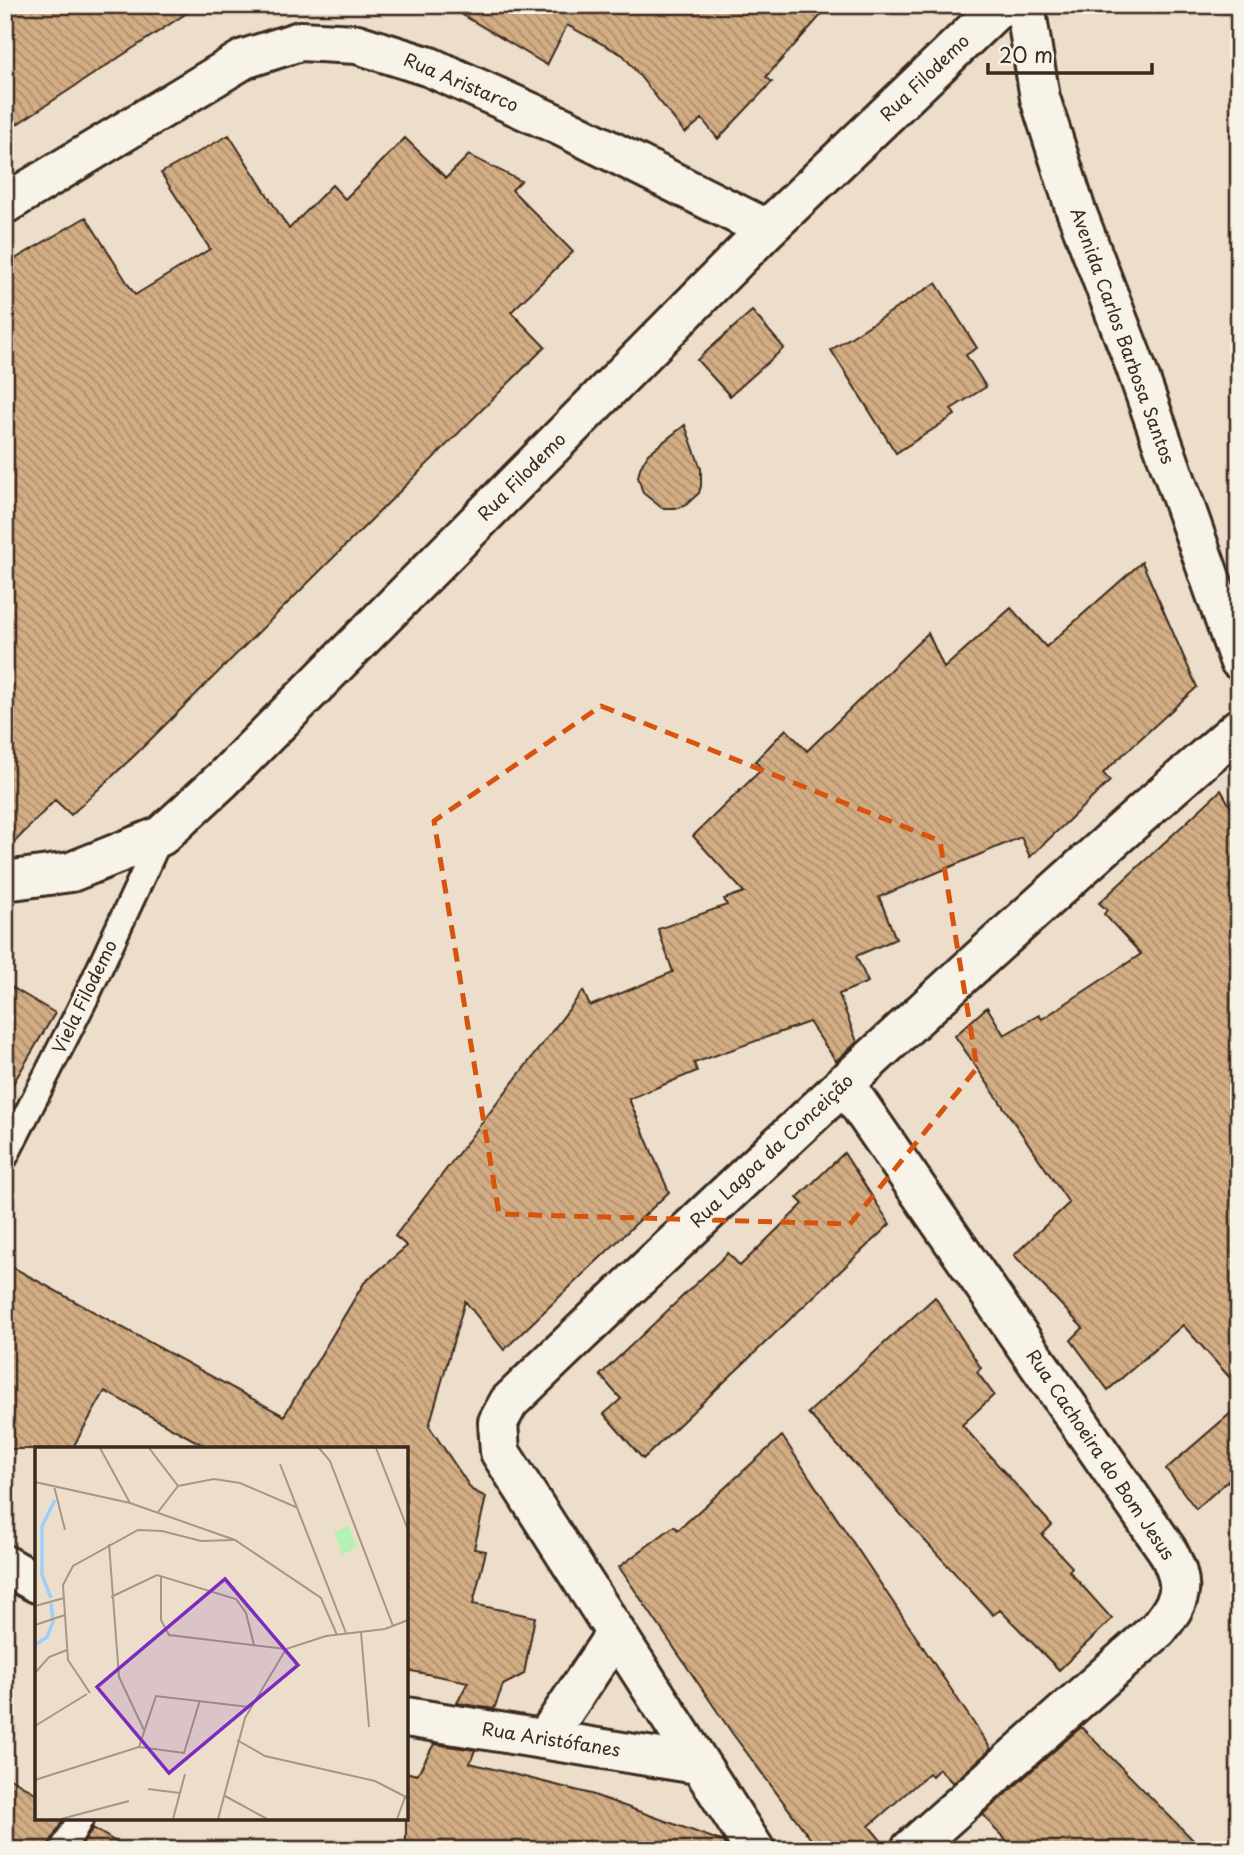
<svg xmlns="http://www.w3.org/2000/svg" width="1244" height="1855" viewBox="0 0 1244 1855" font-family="'Playpen Sans',sans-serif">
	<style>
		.building { fill: url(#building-back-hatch); stroke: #3b2a1e; stroke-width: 2 }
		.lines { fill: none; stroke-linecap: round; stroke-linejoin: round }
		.lane-casing { stroke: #3b2a1e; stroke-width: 30 }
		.street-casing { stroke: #3b2a1e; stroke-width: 44 }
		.secondary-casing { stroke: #3b2a1e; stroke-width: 44 }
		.lane { stroke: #f7f3e8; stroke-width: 24 }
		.street { stroke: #f7f3e8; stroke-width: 38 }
		.secondary { stroke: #f7f3e8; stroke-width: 38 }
		.marked { fill: none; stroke: #d7540e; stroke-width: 5; stroke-dasharray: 14 9; stroke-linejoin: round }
		.labels { text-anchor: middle; stroke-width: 6; stroke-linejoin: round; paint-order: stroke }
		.street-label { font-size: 18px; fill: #3b2a1e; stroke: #f7f3e8 }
		.inset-river { fill: none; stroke: #9ecffb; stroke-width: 3.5 }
		.inset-road { fill: none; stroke: #a59685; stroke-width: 2 }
		.view { fill: #7b2cbf; fill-opacity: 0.15; stroke: #7b2cbf; stroke-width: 3.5 }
		.inset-edge { fill: none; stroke: #3b2a1e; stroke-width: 3.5 }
	</style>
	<defs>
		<pattern id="building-back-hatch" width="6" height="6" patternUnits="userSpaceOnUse" patternTransform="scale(1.75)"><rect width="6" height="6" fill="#d3ad84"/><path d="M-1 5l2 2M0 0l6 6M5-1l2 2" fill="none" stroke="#ac8d6b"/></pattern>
	</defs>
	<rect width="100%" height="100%" fill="#ecdeca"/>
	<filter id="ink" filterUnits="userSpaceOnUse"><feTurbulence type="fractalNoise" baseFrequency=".0143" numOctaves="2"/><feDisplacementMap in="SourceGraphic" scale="14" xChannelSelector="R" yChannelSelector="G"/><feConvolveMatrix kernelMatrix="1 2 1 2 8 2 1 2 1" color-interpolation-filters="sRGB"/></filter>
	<g filter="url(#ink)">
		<!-- building -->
		<path class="building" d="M5,5H199L5,132Z
			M446,5H830L766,77L772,82L718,139L702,119L685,133L623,55L567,25L547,65Z
			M229,135L289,229L332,185L345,199L405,138L446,178L469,155L521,181L512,190L573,252L511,312L545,347L135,755L71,815L55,800L5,852V265L86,217L135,295L210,249L161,173Z
			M936,283L977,348L966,355L986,387L951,409L955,415L896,453L831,350Z
			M752,311L784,348L730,396L697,360Z
			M685,425L701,469V486L699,493L686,505L679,508H662L643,493L638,477L640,468L648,454Z
			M1142,562L1197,687L1103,773L1110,781L1030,857L1021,837L879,897L896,939L856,956L868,982L839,994L857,1042L836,1061L809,1022L694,1063L697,1071L629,1099L669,1192L504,1350L465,1301L429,1426L472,1490L486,1497L474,1549L486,1551L473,1604L535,1617L524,1674L503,1685L494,1709L457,1703L468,1682L406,1670V1449H210L105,1391L72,1449H5V1263L284,1416L364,1283L407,1246L395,1236L583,991L590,1006L673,972L658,929L727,905L724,899L744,892L693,836L762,769L755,761L786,729L807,751L928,633L944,668L1011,608L1046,647Z
			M1221,790L1239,822V1388L1183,1325L1108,1390L1071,1340L1083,1328L1014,1255L1069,1203L955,1036L987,1007L1004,1035L1039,1015L1042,1019L1141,954L1104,914L1107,910L1099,903Z
			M5,983L55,1013L5,1097Z
			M844,1153L890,1224L643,1459L604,1414L621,1399L600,1375L728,1253L740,1266L803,1204L797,1198Z
			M935,1297L981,1368L977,1372L994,1395L962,1425L1052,1525L1042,1535L1072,1567L1069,1571L1112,1619L1059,1670L1000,1610L993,1615L808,1413Z
			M1239,1406V1471L1196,1509L1166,1469Z
			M782,1436L991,1749L953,1783L939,1769L932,1776L929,1773L869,1826L889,1850H819L732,1733L619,1567L674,1526L678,1530Z
			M1081,1727L1203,1850H1016L995,1829L983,1814Z
			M434,1744L475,1750L470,1763L591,1794L724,1842L728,1850H406V1772L417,1775Z
			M5,1775L37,1794V1818H64L47,1850H5Z
			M93,1828L129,1850H79Z"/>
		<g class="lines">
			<!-- lane casing -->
			<g class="lane-casing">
				<path id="lane" d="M5,1157L88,993L161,836
					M62,1850L81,1818"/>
			</g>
			<!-- street casing -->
			<g class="street-casing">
				<path id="street" d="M5,204L244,59L300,41L357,44L430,67L563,127L767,229
					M5,881L71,872L161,836L222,780L767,229L1001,5
					M844,1083L1167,1550C1186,1586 1183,1598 1158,1629L910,1850
					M5,1565L37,1583
					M406,1717L697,1764
					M546,1738L616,1633
					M755,1850L500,1452L498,1422L509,1402C747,1172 989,946 1239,728"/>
			</g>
			<!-- secondary casing -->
			<g class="secondary-casing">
				<path id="secondary" d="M1025,5L1040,98L1075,208L1135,365L1239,660"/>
			</g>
			<!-- lane -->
			<use href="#lane" class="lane"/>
			<!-- street -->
			<use href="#street" class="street"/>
			<!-- secondary -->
			<use href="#secondary" class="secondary"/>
		</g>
	</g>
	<!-- marked area -->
	<path class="marked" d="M601,706L940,841L977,1068L850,1224L499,1214L434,821Z"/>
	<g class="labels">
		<!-- street labels -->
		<g class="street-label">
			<text transform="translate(925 78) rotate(-44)" y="6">Rua Filodemo</text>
			<text transform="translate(461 83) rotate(23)" y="6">Rua Aristarco</text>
			<text transform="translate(1122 336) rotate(70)" y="6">Avenida Carlos Barbosa Santos</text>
			<text transform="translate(522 477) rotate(-45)" y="6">Rua Filodemo</text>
			<text transform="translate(85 997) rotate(-64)" y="6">Viela Filodemo</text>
			<text transform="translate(772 1151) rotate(-43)" y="6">Rua Lagoa da Conceição</text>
			<text transform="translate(1100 1455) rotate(56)" y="6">Rua Cachoeira do Bom Jesus</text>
			<text transform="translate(551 1740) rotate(9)" y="6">Rua Aristófanes</text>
		</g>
	</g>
	<!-- overview -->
	<g transform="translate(35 1447)">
		<rect width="373" height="373" fill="#ecdeca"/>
		<path d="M314,79L322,100L307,108L299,85Z" fill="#b5f0b4"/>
		<path class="inset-river" d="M16,151L7,128V79L20,53M0,198L12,190L18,175L16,156"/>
		<path class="inset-road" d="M65,1L95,56M114,1L143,39L123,65M284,1L295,14L358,179M341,1L373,83M245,17L311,186M0,35L95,56L200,93L286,151L302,188M19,39L30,83M143,39L179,32L205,36L263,61M74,97L84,230L109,283M126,129V173L134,188L251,202M76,150L122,128L201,152L211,166L219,198M0,159L29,151M0,178L30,168M326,185L334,280M0,226L14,210L32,203M55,246L33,213L28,138L38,119L103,83L127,84L166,94L198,93M0,279L52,247M202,293L230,309L340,334L373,351M104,300L149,306L165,253M0,333L104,300L121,249L214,260M113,342L145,346M190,349L232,372M26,372L94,354M138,372L150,327M183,372L210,271L251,202L291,189L350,182L373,173M362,372L370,350"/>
		<path class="view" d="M190,132L263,218L134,326L62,240Z"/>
		<rect width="373" height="373" class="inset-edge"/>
	</g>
	<!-- margin -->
	<rect width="1244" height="1855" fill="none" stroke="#f7f3e8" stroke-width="28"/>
	<rect x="14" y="14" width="1216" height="1827" fill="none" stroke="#3b2a1e" stroke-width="2.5" filter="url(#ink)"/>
	<!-- scale -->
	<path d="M988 63v10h164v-10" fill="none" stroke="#3b2a1e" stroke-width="3.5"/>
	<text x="999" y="63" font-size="21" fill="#3b2a1e" stroke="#f7f3e8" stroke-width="5" paint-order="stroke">20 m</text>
</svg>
